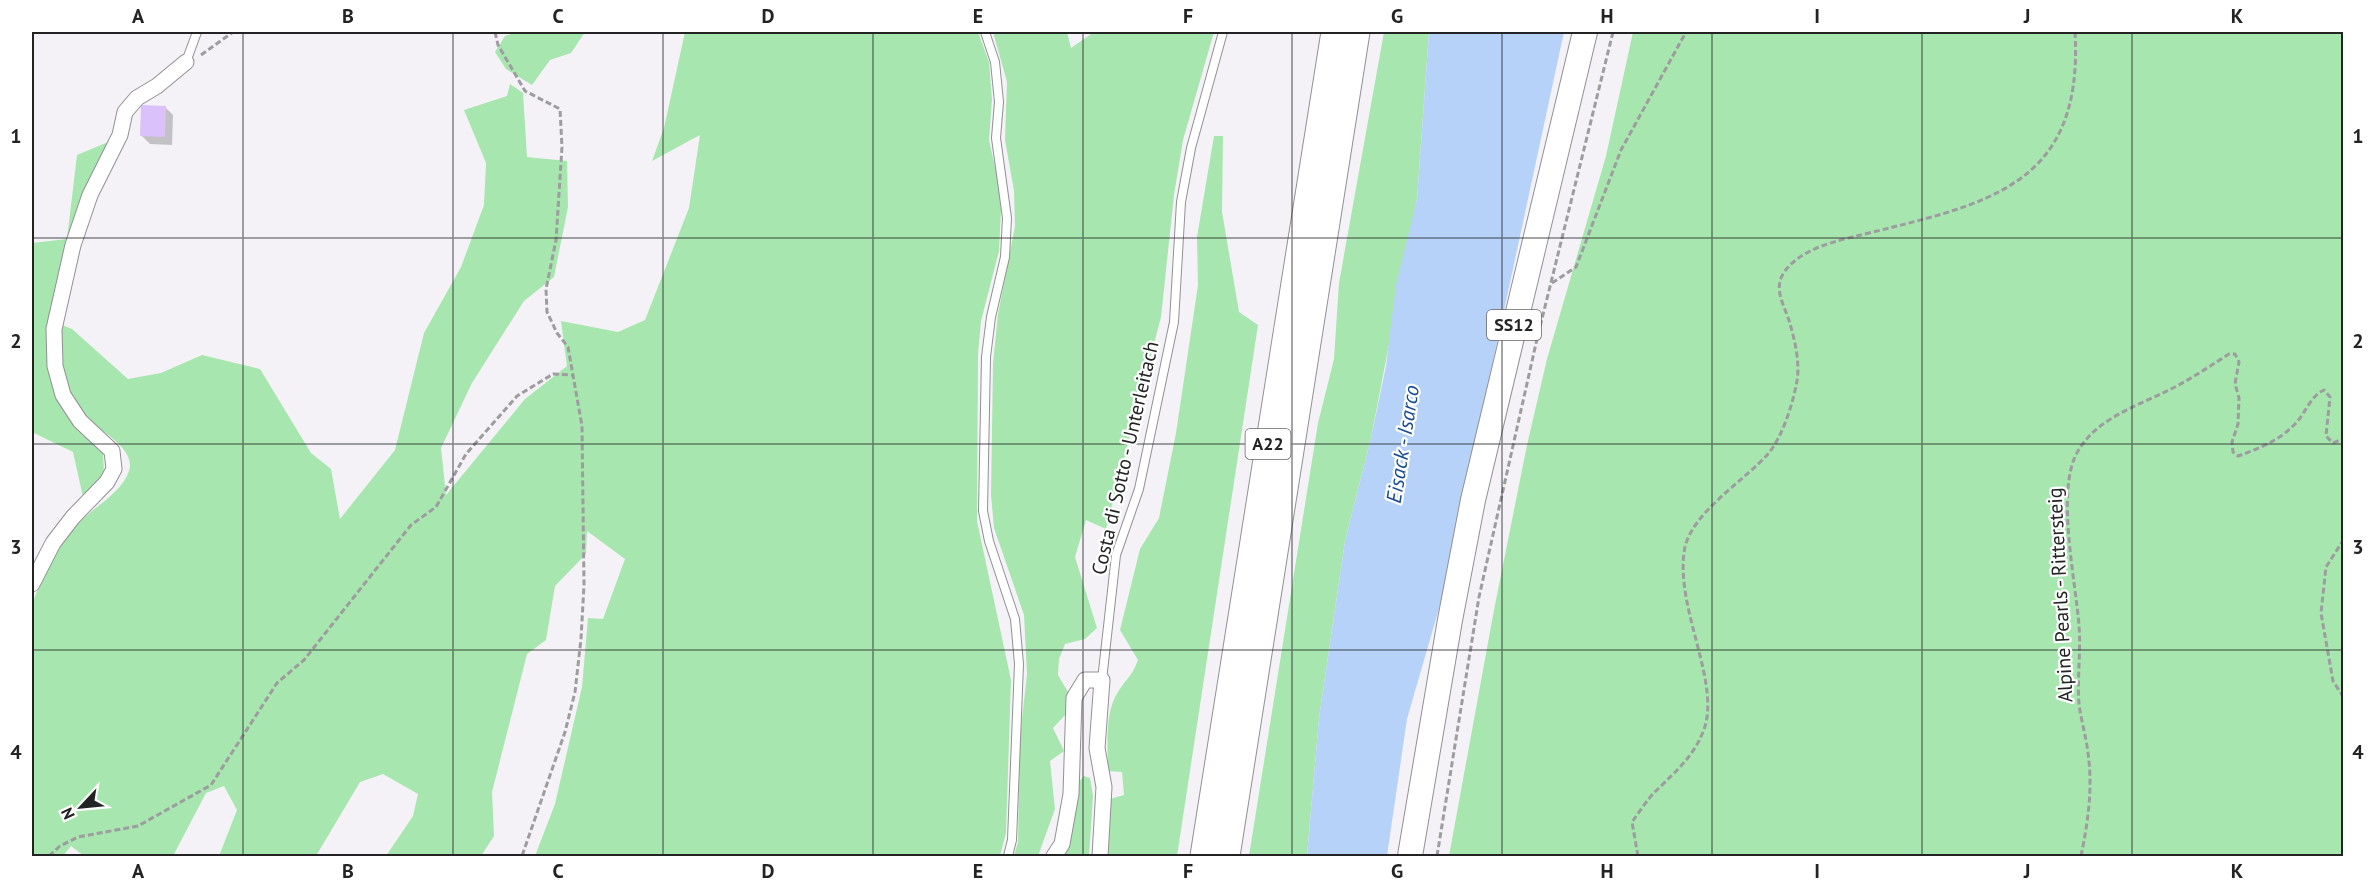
<svg xmlns="http://www.w3.org/2000/svg" width="2375" height="888" viewBox="0 0 2375 888" font-family="'PT Sans',sans-serif">
	<style>
		.green { fill: #a7e6ae }
		.water { fill: #b7d2f8 }
		.shadow { fill: #0003 }
		.building { fill: #dbc1f9 }
		.lines { fill: none; stroke-linecap: round; stroke-linejoin: round }
		.lane-casing { stroke: #929094; stroke-width: 10 }
		.street-casing { stroke: #929094; stroke-width: 17 }
		.primary-casing { stroke: #929094; stroke-width: 26 }
		.highway-casing { stroke: #929094; stroke-width: 29 }
		.path { stroke: #9d9c9f; stroke-width: 3; stroke-dasharray: 6 3; stroke-linecap: butt }
		.lane { stroke: #fff; stroke-width: 8 }
		.street { stroke: #fff; stroke-width: 15 }
		.primary { stroke: #fff; stroke-width: 24 }
		.highway { stroke: #fff; stroke-width: 27 }
		.grid { fill: none; stroke: #232324; stroke-width: 1.5; stroke-opacity: 0.55 }
		.labels { text-anchor: middle; stroke-width: 4.5; stroke-linejoin: round; paint-order: stroke }
		.shield { fill: #fff; stroke: #656566; stroke-width: 1.5 }
		.shield-label { font-size: 18px; font-weight: bold; fill: #232324 }
		.street-label { font-size: 20px; fill: #232324; stroke: #fff }
		.water-label { font-size: 21px; font-style: italic; fill: #154b93; stroke: #fff }
		.neatline { fill: none; stroke: #232324; stroke-width: 2 }
		.grid-label { font-size: 20px; text-anchor: middle; font-weight: bold; fill: #232324 }
	</style>
	<rect width="100%" height="100%" fill="#f4f2f6"/>
	<!-- green -->
	<path class="green" d="M517,32H585L571,53L550,60L532,85L506,69L495,52L505,36Z
		M685,32H978L989,62L992,99L989,140L999,185L1001,210L999,251L981,321L978,354L977,521L1011,680L1006,833L1000,856H535L555,804L582,687L588,618L603,619L625,559L587,531L586,554L555,586L546,640L527,654L492,792L494,836L481,856H386L413,816L418,794L383,774L360,782L316,856H219L237,810L224,786L206,793L173,856H84L71,846L63,856H32V606C41,576 60,543 82,520C97,505 122,492 129,471C138,444 83,423 72,406C57,383 60,351 62,325L72,329L128,379L161,373L202,355L260,369L311,453L331,469L340,519L395,450L424,333L461,267L484,205L486,163L464,110L507,96L510,84L523,93L527,157L567,161L568,207L554,277L524,301L472,383L441,448L446,495L525,399L567,366L561,321L618,332L645,320L689,208L700,135L652,161L664,128Z
		M993,32H1067L1071,48L1094,32H1214L1183,140L1174,195L1161,317L1106,529L1086,520L1075,557L1097,628L1085,639L1065,644L1059,659L1058,675L1068,692L1067,713L1053,728L1064,751L1050,761L1055,809L1038,856H1014L1018,842L1020,737L1027,674L1024,615L994,528L991,495L993,364L998,314L1015,226L1014,191L1005,140L1007,82Z
		M1384,32H1429L1417,199L1371,438L1345,541L1319,718L1307,856H1249L1318,423L1334,359L1339,283Z
		M1633,32H2343V856H1449L1494,610L1527,445L1547,359L1606,156Z
		M1214,136H1223L1222,212L1239,312L1258,325L1177,856H1107L1110,799L1124,795L1122,772L1108,771C1108,747 1104,713 1118,692C1127,678 1132,676 1138,660L1120,630L1140,549L1159,518L1176,433L1198,285L1197,237Z
		M113,140L67,239L50,367L103,452L104,474L83,497L73,452L32,432V243L67,239L77,155Z
		M1084,776L1090,778L1093,796L1089,856H1064L1077,784Z"/>
	<!-- water -->
	<path class="water" d="M1429,32H1564L1442,598L1407,719L1387,856H1307L1319,718L1345,541L1371,438L1386,366L1396,285L1417,199Z"/>
	<!-- shadow -->
	<path class="shadow" d="M165,107L173,115L172,145L150,144L142,136Z"/>
	<!-- building -->
	<path class="building" d="M141,105L166,106L165,137L140,136Z"/>
	<g class="lines">
		<!-- lane casing -->
		<g class="lane-casing">
			<path id="lane" d="M985,32L995,62L999,102L996,138L1007,218L1005,257L991,317L986,357L983,511L989,541L1015,619L1019,664L1012,840L1008,856
				M186,62L197,32
				M1102,680L1116,555L1139,489L1174,322L1181,202L1191,148L1223,32"/>
		</g>
		<!-- street casing -->
		<g class="street-casing">
			<path id="street" d="M32,584L53,543L73,517L107,482L114,469L112,451L80,421L63,395L55,366L54,329L73,245L90,195L120,135L125,112L137,98L157,86L186,62
				M1054,856L1062,844L1071,794L1074,698L1085,680H1102L1097,748L1104,787L1100,856"/>
		</g>
		<!-- primary casing -->
		<g class="primary-casing">
			<path id="primary" d="M1410,856L1450,620L1473,500L1585,32"/>
		</g>
		<!-- highway casing -->
		<g class="highway-casing">
			<path id="highway" d="M1204,856L1335,32
				M1226,856L1356,32"/>
		</g>
		<!-- path -->
		<path class="path" d="M495,32L498,45L525,91L560,109L562,147L556,240L546,289L547,312L557,333L568,347L582,426L584,585L581,639L575,692L565,732L522,856
			M201,55L233,32
			M1552,283L1576,267L1621,150L1686,32
			M2344,539L2326,567L2321,613L2333,681L2344,698
			M49,856L60,846L78,837L138,826L211,785L277,683L304,660L411,525L436,507L466,454L517,396L553,374L572,375
			M1437,856L1479,597L1537,339L1613,32
			M1638,856L1632,822C1640,811 1648,798 1658,789C1676,771 1693,757 1703,732C1723,684 1673,606 1685,547C1693,512 1745,480 1768,454C1783,436 1793,403 1797,381C1800,364 1795,340 1790,324C1786,308 1773,291 1783,274C1798,250 1834,241 1861,235C1985,204 2084,188 2075,32
			M2081,856C2088,822 2093,788 2088,753C2086,736 2081,720 2079,704C2077,678 2081,652 2079,626C2076,582 2055,489 2078,451C2098,417 2138,406 2171,389C2191,379 2210,366 2229,354H2235L2239,362L2235,384L2239,398L2238,424L2232,442L2233,452L2238,456C2258,449 2278,441 2293,426C2306,414 2309,397 2324,390L2330,397L2326,436L2333,443L2344,438"/>
		<!-- lane -->
		<use href="#lane" class="lane"/>
		<!-- street -->
		<use href="#street" class="street"/>
		<!-- primary -->
		<use href="#primary" class="primary"/>
		<!-- highway -->
		<use href="#highway" class="highway"/>
	</g>
	<!-- grid -->
	<path class="grid" d="M243,32V856M453,32V856M663,32V856M873,32V856M1083,32V856M1292,32V856M1502,32V856M1712,32V856M1922,32V856M2132,32V856M32,238H2344M32,444H2344M32,650H2344"/>
	<g class="labels">
		<!-- shield labels -->
		<g class="shield">
			<rect x="1487" y="310" width="54" height="30" rx="4.5"/>
			<rect x="1245.5" y="429" width="45" height="30" rx="4.5"/>
		</g>
		<g class="shield-label">
			<text x="1514" y="331">SS12</text>
			<text x="1268" y="450">A22</text>
		</g>
		<!-- street labels -->
		<g class="street-label">
			<text transform="translate(1125 458) rotate(-77)" y="7">Costa di Sotto - Unterleitach</text>
			<text transform="translate(2060 595) rotate(-93)" y="7">Alpine Pearls - Rittersteig</text>
		</g>
		<!-- water labels -->
		<g class="water-label">
			<text transform="translate(1403 444) rotate(-81)" y="7">Eisack - Isarco</text>
		</g>
	</g>
	<!-- border -->
	<rect width="2375" height="888" fill="none" stroke="#ffffff" stroke-width="66"/>
	<!-- north arrow -->
	<g transform="translate(81 807) rotate(244)" stroke="#ffffff" stroke-width="4.5" paint-order="stroke">
	<path d="M0-4.5L10 22L0 15L-10 22Z" fill="#232324"/>
	<text y="-9" font-size="16" font-weight="bold" text-anchor="middle" fill="#232324">N</text>
	</g>
	<rect x="33" y="33" width="2309" height="822" class="neatline"/>
	<g class="grid-label">
		<text x="138" y="23">A</text>
		<text x="348" y="23">B</text>
		<text x="558" y="23">C</text>
		<text x="768" y="23">D</text>
		<text x="978" y="23">E</text>
		<text x="1188" y="23">F</text>
		<text x="1397" y="23">G</text>
		<text x="1607" y="23">H</text>
		<text x="1817" y="23">I</text>
		<text x="2027" y="23">J</text>
		<text x="2237" y="23">K</text>
		<text x="16" y="143">1</text>
		<text x="2358" y="143">1</text>
		<text x="16" y="348">2</text>
		<text x="2358" y="348">2</text>
		<text x="16" y="554">3</text>
		<text x="2358" y="554">3</text>
		<text x="16" y="759">4</text>
		<text x="2358" y="759">4</text>
		<text x="138" y="878">A</text>
		<text x="348" y="878">B</text>
		<text x="558" y="878">C</text>
		<text x="768" y="878">D</text>
		<text x="978" y="878">E</text>
		<text x="1188" y="878">F</text>
		<text x="1397" y="878">G</text>
		<text x="1607" y="878">H</text>
		<text x="1817" y="878">I</text>
		<text x="2027" y="878">J</text>
		<text x="2237" y="878">K</text>
	</g>
</svg>
